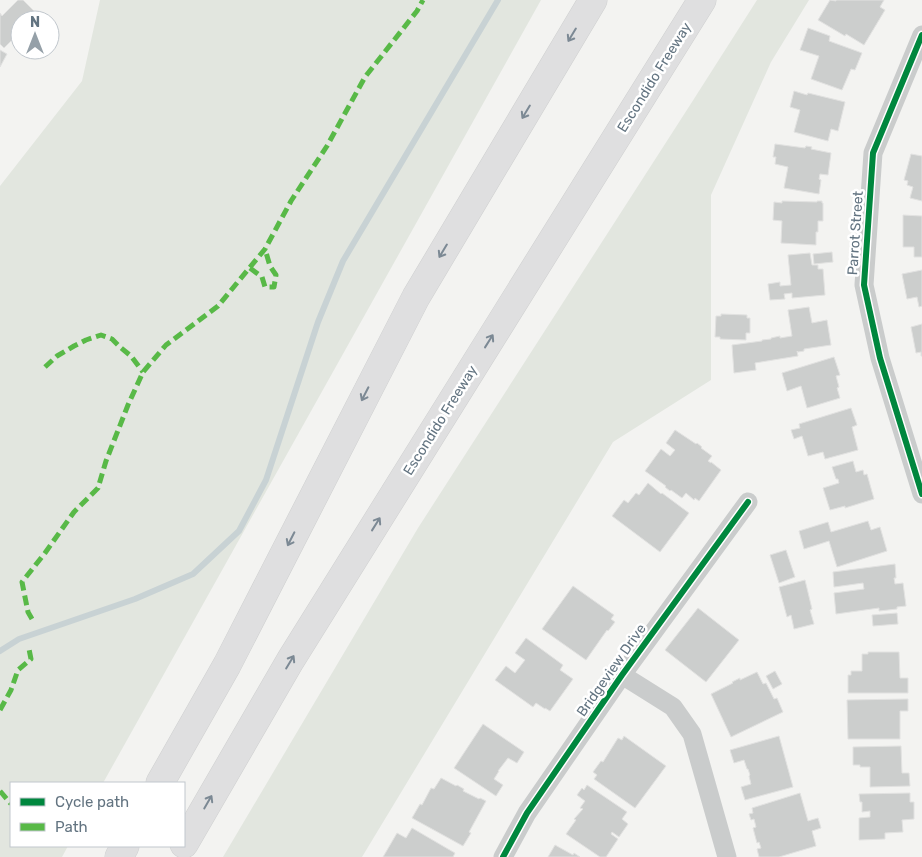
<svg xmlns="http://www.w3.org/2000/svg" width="922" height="857" viewBox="0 0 922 857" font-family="Rubik,sans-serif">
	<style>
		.green { fill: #e2e6df }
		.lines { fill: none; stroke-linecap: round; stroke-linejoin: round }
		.stream { stroke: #c8d2d4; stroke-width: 6 }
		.building { fill: #cccecd; stroke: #e2e2e1 }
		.highway-casing { stroke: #cfd0d0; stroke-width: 29 }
		.street { stroke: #cacccc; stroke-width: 19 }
		.highway { stroke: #dfdfe0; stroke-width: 28 }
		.quiet { stroke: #58b947; stroke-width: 5; stroke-dasharray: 10 5; stroke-linecap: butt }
		.cycleway-casing { stroke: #fff; stroke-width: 9 }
		.cycleway { stroke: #00873e; stroke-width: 6 }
		.oneway { stroke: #7c8994 }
		.labels { text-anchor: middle; stroke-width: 5; stroke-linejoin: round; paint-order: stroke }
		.street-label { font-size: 14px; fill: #637481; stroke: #fff }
	</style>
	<rect width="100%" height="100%" fill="#f3f3f1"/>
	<!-- green -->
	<path class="green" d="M100,0H541L103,783H11V846H68L62,857H0V186L82,81Z
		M757,0H809L771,62L711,195V380L613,442L362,857H223L418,528L692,102Z"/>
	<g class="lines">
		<!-- stream -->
		<path class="stream" d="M0,651L19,639L135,599L193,574L239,531L266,480L318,322L343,261L498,0"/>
	</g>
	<!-- building -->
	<path class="building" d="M18,0H23L43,20H20V42L15,37L4,48L0,44V13L2,16Z
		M830,0L836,1V0H884L880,7L885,10L864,45L846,34L845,36L818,20Z
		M808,28L830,36L829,41L862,53L855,70L851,69L842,90L811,79L819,56L800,50Z
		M0,50L7,54L0,67Z
		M794,91L807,95L808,93L845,102L838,131L831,129L828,141L794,132L800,110L790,107Z
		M775,144L805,148L806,146L812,147L811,149L831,153L828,175L820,174L819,179L821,180L819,194L784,188L788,167L775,164L776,157H773Z
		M911,154L922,156V201L910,198L913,187L907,185L908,181L904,180Z
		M782,201L817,202V201H822V203H823V221H818V232H816V245L781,243L782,221L773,220L774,202L782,203Z
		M903,215L922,216V257H914V247H903Z
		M832,252L833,262L814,264L813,254Z
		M810,253L812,265H818V269H823L825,295L792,298V293L784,294L785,299L770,300L768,284L780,282V286L791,285L788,255Z
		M922,270V306L919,307L917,297L907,299L902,274Z
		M809,307L812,323L827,320L831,345L804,349V351L798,352L797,351L798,356L755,363L756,370L734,373L732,345L762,341V340L771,339V338L780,336V338L792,336L788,310Z
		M721,314L747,315V318H750V333H746V340L720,339V337H715L716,316H721Z
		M922,324V356H921V352L916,353L911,327Z
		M834,357L840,375L836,376L839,387L837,388L840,398L807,408L801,386L787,391L782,373Z
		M851,408L857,425L852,427L858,450L825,459L823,452L808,456L802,436L794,439L791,430L800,428L799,424Z
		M675,430L696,444L697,443L702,447L701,448L712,456L708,461L711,463V462L721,470L699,501L695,498L694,500L686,493L682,498L671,490L670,491L665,487L666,486L645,471L661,449L670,456L675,450L666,443Z
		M853,461L856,472L863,470L864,475L867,474L874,499L845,508V506L830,510L823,488L839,483L838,479H836L832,467Z
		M648,483L661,494L662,493L689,513L660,552L612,516L624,500L628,503L636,493L639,495Z
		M868,521L871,530L880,527L887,551L837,567L829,541L804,549L799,531L828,522L831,532Z
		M786,550L795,577L779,583L770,555Z
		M895,564L896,578H894L895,584L903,583L906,606L897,607V609L879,611V608L836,614L834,593L864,589L863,583L834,587L833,572Z
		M805,580L812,609L810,610L814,624L794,629L791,615L787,617L779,587Z
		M573,586L614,615L611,619L615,622L608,631L607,630L586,660L542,629Z
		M698,608L739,640L706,682L665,650Z
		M897,613L898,624L873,626L872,615Z
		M526,638L563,665L560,670L573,679L550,711L545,708V709L536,703L533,707L495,680L506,666L515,673L525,660L515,653Z
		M868,652H899L900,678H908V693H848V675H851V671H862V654H868Z
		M775,671L782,684L773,689L766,676Z
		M757,672L763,684L766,683L774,699L777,698L783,712L731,737L711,694L733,683L732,682L740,678V680Z
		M908,699V711H900V739H848L847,700Z
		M483,724L524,752L517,763L508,758L498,771H499L494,779L503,785L496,796L454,768Z
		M624,736L666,766L635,808L594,779L597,775L593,772L601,761L603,762L618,738L622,740Z
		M779,736L793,787L745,800L741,787L751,784L749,776L750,775L748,769H747L744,760L734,763L730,750Z
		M901,746L902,773H909L910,786L870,787V767H860V765H853V747Z
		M441,778L456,786L457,785L464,789L463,791L479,799L480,798L486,801L469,832L471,833L463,846L412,818L420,804L422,805L431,788L434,789Z
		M587,785L627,812L622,819L628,824L619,837L612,832L611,834L618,839L606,857H600L566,834L576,820L574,819L583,809L580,808L585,801L577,795L582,788L584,790Z
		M800,793L808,821L818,818L821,828L812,831L816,846L779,857H759L757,849L761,848L759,842L757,843L753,828L756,827L754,819L751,820L749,814L753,813L752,808Z
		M910,793V802H914V819L902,820L903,832L885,833V839L859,840V818L870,817V811L862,812V802H860L859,794Z
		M412,828L448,849L455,853L453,857H383L397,833L406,838Z
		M555,845L573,855L574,853L580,857H548Z"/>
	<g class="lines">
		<!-- highway casing -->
		<g class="highway-casing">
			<path id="highway" d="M160,783L227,665L416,297L593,0
				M184,844L290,661L702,0
				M119,857L125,846"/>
		</g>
		<!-- street -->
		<path class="street" d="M922,35L873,153L864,285L880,358L922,494
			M622,675L673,707L692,734L727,857
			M503,857L527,813L622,675L748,502"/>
		<!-- highway -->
		<use href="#highway" class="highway"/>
		<!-- quiet -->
		<path class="quiet" d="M250,268L262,277L265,287H274L276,275L270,266L265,249
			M45,367L57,356L74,346L86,340L101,335L112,339L120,347L131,356L143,372
			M32,619L28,612L22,582L45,553L74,512L98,488L106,461L128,405L143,372L166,345L218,306L265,249L291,201L327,146L365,77L417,11L423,0
			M0,710L11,690L18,670L31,659L29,649
			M0,791L11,804"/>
		<!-- cycleway casing -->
		<g class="cycleway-casing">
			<path id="cycleway" d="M922,35L873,153L864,285L880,358L922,494
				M503,857L527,813L622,675L748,502"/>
		</g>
		<!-- cycleway -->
		<use href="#cycleway" class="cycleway"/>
	</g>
	<!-- one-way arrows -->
	<defs><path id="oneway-shaft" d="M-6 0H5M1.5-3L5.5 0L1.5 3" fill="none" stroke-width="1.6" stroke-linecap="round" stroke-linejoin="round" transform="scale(1.25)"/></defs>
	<g class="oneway">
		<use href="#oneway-shaft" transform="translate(572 35) rotate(121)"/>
		<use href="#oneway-shaft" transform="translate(526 112) rotate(121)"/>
		<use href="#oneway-shaft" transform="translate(443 251) rotate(121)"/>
		<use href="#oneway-shaft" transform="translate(489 341) rotate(-58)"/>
		<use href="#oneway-shaft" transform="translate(365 394) rotate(117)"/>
		<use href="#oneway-shaft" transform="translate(376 524) rotate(-58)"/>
		<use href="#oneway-shaft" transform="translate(291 539) rotate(117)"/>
		<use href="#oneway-shaft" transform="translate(290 662) rotate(-59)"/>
		<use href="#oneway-shaft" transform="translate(208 802) rotate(-60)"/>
	</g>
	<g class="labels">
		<!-- street labels -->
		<g class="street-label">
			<text transform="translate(654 77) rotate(-58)" y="5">Escondido Freeway</text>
			<text transform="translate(855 233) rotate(-86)" y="5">Parrot Street</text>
			<text transform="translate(440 420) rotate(-58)" y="5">Escondido Freeway</text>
			<text transform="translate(611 670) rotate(-55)" y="5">Bridgeview Drive</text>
		</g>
	</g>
	<!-- legend -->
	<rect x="10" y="782" width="175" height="65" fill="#ffffff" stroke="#c1c7cd"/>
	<rect x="20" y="798" width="25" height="8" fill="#00873e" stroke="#c1c7cd"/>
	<text x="55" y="807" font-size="15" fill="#637481">Cycle path</text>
	<rect x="20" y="823" width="25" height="8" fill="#58b947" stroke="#c1c7cd"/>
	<text x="55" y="832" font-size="15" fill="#637481">Path</text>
	<!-- north arrow -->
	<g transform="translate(35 35)"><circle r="24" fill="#ffffff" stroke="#c1c7cd"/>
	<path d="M0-4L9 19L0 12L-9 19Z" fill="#95a0a8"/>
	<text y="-8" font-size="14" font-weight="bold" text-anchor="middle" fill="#637481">N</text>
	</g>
</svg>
